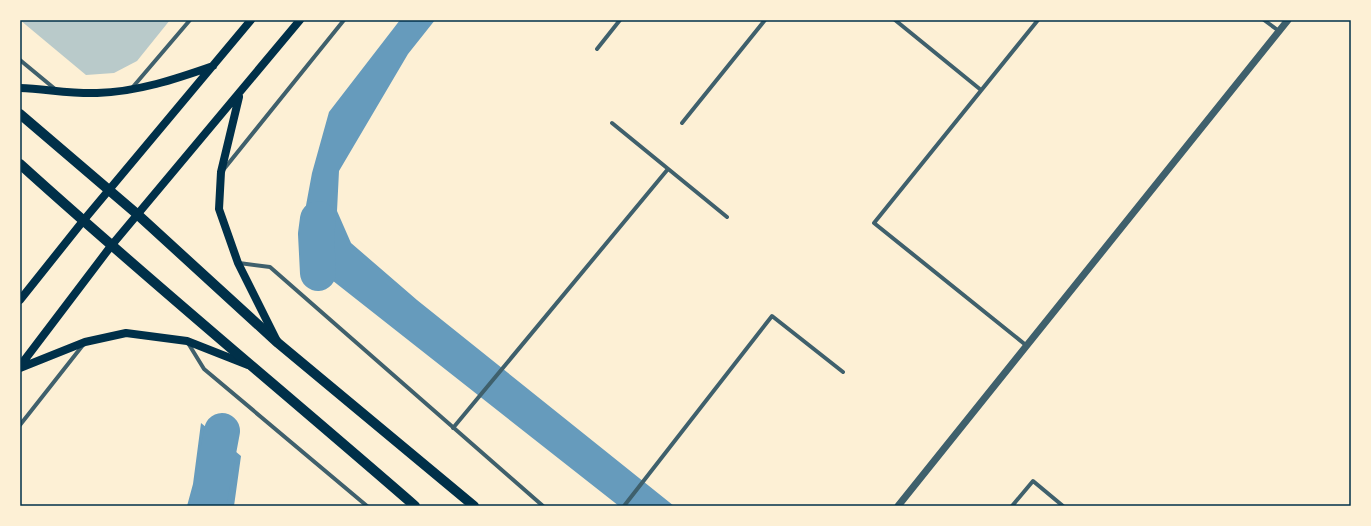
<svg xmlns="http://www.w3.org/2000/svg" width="1371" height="526" viewBox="0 0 1371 526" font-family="'Fira Sans Condensed',sans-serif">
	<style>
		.green { fill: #b9caca }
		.water { fill: #669bbc }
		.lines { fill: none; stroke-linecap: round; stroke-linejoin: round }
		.river { stroke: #669bbc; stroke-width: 36 }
		.minor { stroke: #3f606c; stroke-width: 4 }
		.tertiary { stroke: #3f606c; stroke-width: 7 }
		.secondary { stroke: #003049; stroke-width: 8 }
		.primary { stroke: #003049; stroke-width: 10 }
		.neatline { fill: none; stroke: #003049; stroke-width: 1.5 }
	</style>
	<rect width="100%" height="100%" fill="#fdf0d5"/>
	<!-- green -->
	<path class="green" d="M20,20H170L137,61L114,73L86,75Z"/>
	<!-- water -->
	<path class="water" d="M400,20H435L408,54L339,171L337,211L351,243L417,300L674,506H619L309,262L302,227L312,173L329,112Z
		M201,423L241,456L234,506H187L193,484Z"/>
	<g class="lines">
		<!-- river -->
		<path class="river" d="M318,219L316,234L318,273
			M208,506L222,431"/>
		<!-- minor -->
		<path class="minor" d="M895,20L981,90
			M1264,20L1279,31
			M597,49L620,20
			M20,60L55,89
			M132,88L190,20
			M612,123L727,217
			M682,123L765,20
			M224,169L344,20
			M239,263L270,267L543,506
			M188,343L204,369L367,506
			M1027,346L874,223L1038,20
			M20,425L83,345
			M453,428L668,169
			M624,506L772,316L843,372
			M1012,506L1033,481L1063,506"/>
		<!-- tertiary -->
		<path class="tertiary" d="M898,506L1288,20"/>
		<!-- secondary -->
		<path class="secondary" d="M20,88C46,89 71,94 97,93C137,92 176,79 213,66
			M239,97L221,172L219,209L238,263L276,339
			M20,300L83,221L251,20
			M20,366L111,246L300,20
			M20,368L85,342L126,333L187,341L248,365"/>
		<!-- primary -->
		<path class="primary" d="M20,114L137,214L278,343L474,506
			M20,164C149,281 284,392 415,506"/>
	</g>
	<!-- border -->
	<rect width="1371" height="526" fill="none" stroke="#fdf0d5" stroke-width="42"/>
	<rect x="21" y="21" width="1329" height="484" class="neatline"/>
</svg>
